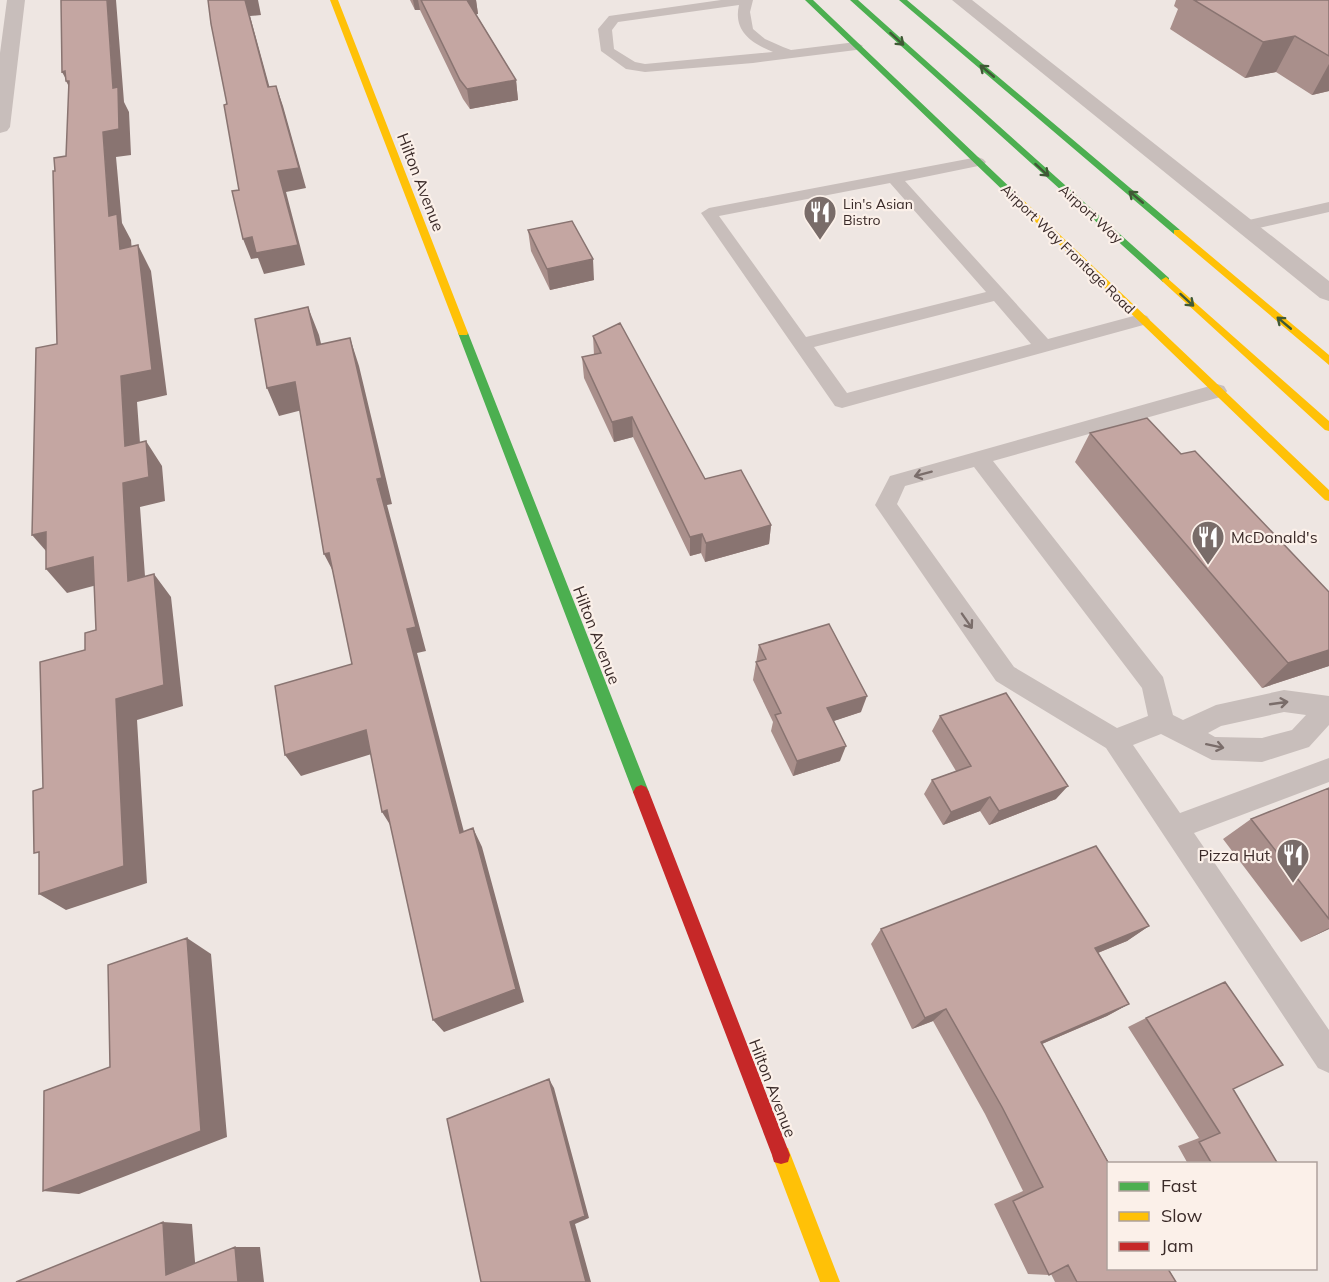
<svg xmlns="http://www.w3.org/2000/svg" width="1329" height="1282" viewBox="0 0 1329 1282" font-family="Mulish,sans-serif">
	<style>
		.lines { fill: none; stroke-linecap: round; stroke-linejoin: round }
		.lane { fill: #c8bebb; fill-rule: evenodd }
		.street { fill: #c8bebb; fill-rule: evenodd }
		.fast { fill: #4caf50; fill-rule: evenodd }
		.slow { fill: #ffc107; fill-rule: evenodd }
		.jam { fill: #c62828; fill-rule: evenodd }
		.wall { fill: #a98f8b }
		.shaded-wall { fill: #897471 }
		.building { fill: #c4a6a2; stroke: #897471; stroke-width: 1.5 }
		.oneway { stroke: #405936 }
		.oneway2 { stroke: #7a6d6a }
		.labels { text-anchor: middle; stroke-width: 4.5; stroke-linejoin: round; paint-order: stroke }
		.far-poi-label { font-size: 14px; fill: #3a2a28; stroke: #fbf0e9; text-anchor: start }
		.far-street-label { font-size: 14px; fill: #3a2a28; stroke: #fbf0e9 }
		.street-label { font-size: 16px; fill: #3a2a28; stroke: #fbf0e9 }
		.poi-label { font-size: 16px; fill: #3a2a28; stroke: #fbf0e9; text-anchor: start }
	</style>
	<rect width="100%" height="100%" fill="#eee6e2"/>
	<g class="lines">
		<!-- lane -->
		<path class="lane" d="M721,0H753L750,12L753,29L765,39L783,47L791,50L856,42L863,46L856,50L753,63L645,72L626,69L601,51L598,29L609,16ZM739,5C733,31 751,43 773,52L645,64L635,62L614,49L612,30L618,22Z
			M978,157L983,159L986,162L983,165L905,181L1048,339L1141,314L1147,316L1150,320L1147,324L842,408L835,406L701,213L709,208ZM890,183L986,292L806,337L719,216ZM994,301L1031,344L847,393L814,347Z
			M1329,202V212L1246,231L1238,226L1240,222Z
			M1217,384L1224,386L1227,391L1224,396L993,461L1163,677L1173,715L1183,720L1216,705L1284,690L1329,696V725L1309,747L1262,762L1212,760L1161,734L1133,745L1180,813L1329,758V782L1194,833L1329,1030V1073L1318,1068L1106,748L996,681L875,505L890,476ZM974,467L1142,688L1148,716L1117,728L1014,667L897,504L905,486ZM1284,712L1306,715L1292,730L1262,738L1215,737L1208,733L1221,726Z"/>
		<!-- street -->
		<path class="street" d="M7,0H25L10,127L7,131L0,133V53Z
			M952,0H972L1329,281V301L1320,298Z"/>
		<!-- fast -->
		<path class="fast" d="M805,0H813L1020,197V201H1014Z
			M850,0H858L1169,278V282H1163Z
			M899,0H907L1180,230V234H1174Z
			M463,330L468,333L649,792L646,797L641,799L636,797L633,792L458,333Z"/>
		<!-- slow -->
		<path class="slow" d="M330,0H338L468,333L467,335H459L458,333Z
			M1014,197H1020L1329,490V501L1325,500L1014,201Z
			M1174,230H1180L1329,355V365L1174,234Z
			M1166,277L1329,421V431L1325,430L1163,282L1161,280Z
			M781,1146L788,1148L840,1282H820L772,1155L774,1148Z"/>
		<!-- jam -->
		<path class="jam" d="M641,785L646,787L649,792L790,1155L788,1162L781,1164L774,1162L772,1155L633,792L636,787Z"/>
	</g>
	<!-- wall -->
	<path class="wall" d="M410,0H476L478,14H476L516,80L518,100L470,109L463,99L420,10H415Z
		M1176,0H1329V91L1312,95L1276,72L1245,78L1170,29L1178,9L1174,6Z
		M528,230L594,280L550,290L531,251Z
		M593,336L705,479L771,525L769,544L705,562L701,553L690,556L633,437L614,442L584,378L582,357L594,355Z
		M1090,433L1181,454L1329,592V666L1262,688L1075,462Z
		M759,645L861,712L833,721L840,761L793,776L771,731L773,722L753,680Z
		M940,716L1056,799L989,825L980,811L943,825L924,794L932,780L956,771L932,731Z
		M1329,788V929L1301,942L1223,839L1251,819Z
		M1149,926L1127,941L1098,953L1129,1004L1107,1016L1042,1044L1176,1282H1055L1051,1274L1049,1275L1028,1274L994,1204L1023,1191L985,1114L933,1021L912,1029L871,944L881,929Z
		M1146,1018L1233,1089L1278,1164H1188L1178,1146L1199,1138L1128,1027Z"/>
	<!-- shaded-wall -->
	<path class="shaded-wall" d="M107,0H116L124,102L129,112L131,155L116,157L122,223L131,240L134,275L120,249L109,216L103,132L113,88Z
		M245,0H258L261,15L250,16L275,107L268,87Z
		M413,0H418L420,10H415Z
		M466,0H476L478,14L468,15Z
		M1295,36L1276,72L1245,78L1263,42Z
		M1329,64V91L1312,95Z
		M65,71L79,106L66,81H67L62,72Z
		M516,80L518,100L470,109L467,89Z
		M276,86L283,106L306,188L286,192L305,265L264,274L258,258L251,259L243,239L278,171Z
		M138,245L151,271L167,395L137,402L142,471L125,446L121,376Z
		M593,259L594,280L550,290L547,269Z
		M308,307L319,335L328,373L317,345Z
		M350,338L359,366L392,504L387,505L426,651L417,653L469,851L460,833L407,629Z
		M295,382L306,409L279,416L267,388Z
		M632,417L633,437L614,442L612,422Z
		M146,441L162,466L165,501L140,507L147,604L128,581L123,483Z
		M771,525L769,544L705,562L706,543Z
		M46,532L53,559L32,535Z
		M702,534L701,553L690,556V537Z
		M329,553L337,579L324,554Z
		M93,557L112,581L67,593L46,569Z
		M154,574L171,597L183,706L137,720L147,883L66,910L39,894L116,699Z
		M1329,650V666L1262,688L1288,663Z
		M867,696L861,712L822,725L827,708Z
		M366,730L378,752L301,776L285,755Z
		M846,746L840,761L793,776L797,761Z
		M1068,786L1056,799L989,825L999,811Z
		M990,797L980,811L943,825L951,812Z
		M387,810L394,831L382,812Z
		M473,828L482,847L524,1002L444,1032L433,1020Z
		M1149,926L1127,941L1075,962L1095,948Z
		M1329,928V929L1301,942Z
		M187,938L211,954L227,1137L79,1194L43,1191Z
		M1129,1004L1107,1016L1023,1052L1041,1042Z
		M946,1009L933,1021L912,1029L925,1018Z
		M549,1079L554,1088L589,1218L575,1224L591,1282H586L570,1222Z
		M163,1222L192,1224L196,1274L166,1275Z
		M235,1247H260L264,1282H238Z"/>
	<!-- building -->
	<path class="building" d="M61,0H107L113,88L118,87L119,129L103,132L109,216L117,214L120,249L138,245L152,370L121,376L125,446L146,441L149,477L123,483L128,581L154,574L164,685L116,699L124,866L39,894V852L34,853L33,791L43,788L40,662L85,650V633L96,630L93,557L46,569V532L32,535L36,348L57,344L53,171H55L54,158L66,156L69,81H66L65,71L62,72Z
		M208,0H245L268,87L276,86L299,168L278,171L298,245L256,253L252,237L243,239L232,191L239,190L224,105L227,104L211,24Z
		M421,0H467L516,80L467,89L460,80Z
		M1194,0H1329V56L1295,36L1263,42Z
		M572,221L593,259L547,269L528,230Z
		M308,307L317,345L350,338L382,478L377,479L416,627L407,629L460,833L473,828L516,989L433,1020L387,810L382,812L366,730L285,755L275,686L352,664L329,553L324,554L295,382L267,388L255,319Z
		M620,323L705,479L741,470L771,525L706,543L702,534L690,537L632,417L612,422L582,357L601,353L593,336Z
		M1147,418L1181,454L1195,451L1329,592V650L1288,663L1090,433Z
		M829,624L867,696L827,708L846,746L797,761L775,715L781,713L756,662L766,659L759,645Z
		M1006,693L1068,786L999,811L990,797L951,812L932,780L971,766L940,716Z
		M1329,788V919L1251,819Z
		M1096,846L1149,926L1095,948L1129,1004L1041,1042L1109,1164H1108V1269H1168L1176,1282H1077L1068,1265L1049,1275L1013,1201L1043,1187L1002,1107L946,1009L925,1018L881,929Z
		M187,938L201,1131L43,1191L44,1091L110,1067L108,965Z
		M1225,982L1283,1065L1233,1089L1278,1164H1212L1199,1142L1220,1133L1146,1018Z
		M549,1079L585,1216L570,1222L586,1282H481L447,1119Z
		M163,1222L166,1275L235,1247L238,1282H16Z"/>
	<!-- one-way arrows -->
	<defs><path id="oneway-shaft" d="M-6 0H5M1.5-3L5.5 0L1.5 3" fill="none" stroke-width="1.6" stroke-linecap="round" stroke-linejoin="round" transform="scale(1.5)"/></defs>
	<g class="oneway">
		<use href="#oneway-shaft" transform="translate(897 39) rotate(42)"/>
		<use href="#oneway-shaft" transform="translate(987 71) rotate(-140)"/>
		<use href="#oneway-shaft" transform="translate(1042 170) rotate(42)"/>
		<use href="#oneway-shaft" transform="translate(1136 197) rotate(-140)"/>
		<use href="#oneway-shaft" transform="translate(1187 300) rotate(42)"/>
		<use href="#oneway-shaft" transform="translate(1284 323) rotate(-140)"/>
	</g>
	<g class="oneway2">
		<use href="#oneway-shaft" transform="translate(923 474) rotate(165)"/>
		<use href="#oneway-shaft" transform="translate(967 621) rotate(55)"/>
		<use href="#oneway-shaft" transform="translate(1279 703) rotate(-8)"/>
		<use href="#oneway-shaft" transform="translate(1215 746) rotate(12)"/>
	</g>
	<!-- icons -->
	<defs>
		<g id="restaurant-pin" transform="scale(1.725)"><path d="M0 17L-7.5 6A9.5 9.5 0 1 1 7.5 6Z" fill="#796c69" stroke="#fbf0e9"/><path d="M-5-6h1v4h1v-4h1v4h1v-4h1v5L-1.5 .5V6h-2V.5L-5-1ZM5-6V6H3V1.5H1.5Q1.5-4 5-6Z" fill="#fff"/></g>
	</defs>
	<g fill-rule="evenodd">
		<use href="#restaurant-pin" x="820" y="212"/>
		<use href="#restaurant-pin" x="1208" y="537"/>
		<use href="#restaurant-pin" x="1293" y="855"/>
	</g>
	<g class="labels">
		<!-- far-poi labels -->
		<g class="far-poi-label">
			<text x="843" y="209">Lin's Asian<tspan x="843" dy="16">Bistro</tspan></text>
		</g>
		<!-- far-street labels -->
		<g class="far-street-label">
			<text transform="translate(1091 214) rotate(42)" y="5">Airport Way</text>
			<text transform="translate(1068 249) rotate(44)" y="5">Airport Way Frontage Road</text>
		</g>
		<!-- street labels -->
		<g class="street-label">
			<text transform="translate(421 182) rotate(69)" y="6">Hilton Avenue</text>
			<text transform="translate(597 635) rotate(69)" y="6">Hilton Avenue</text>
			<text transform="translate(773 1088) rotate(69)" y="6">Hilton Avenue</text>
		</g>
		<!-- poi labels -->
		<g class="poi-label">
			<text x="1231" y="543">McDonald's</text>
			<text x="1270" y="861" text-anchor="end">Pizza Hut</text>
		</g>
	</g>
	<!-- legend -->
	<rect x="1107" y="1162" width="210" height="108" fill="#fbf0e9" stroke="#aea19c" stroke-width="1.5"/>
	<rect x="1119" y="1182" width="30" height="9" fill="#4caf50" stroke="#aea19c" stroke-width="1.5"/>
	<text x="1161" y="1192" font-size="18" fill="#3a2a28">Fast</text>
	<rect x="1119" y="1212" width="30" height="9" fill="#ffc107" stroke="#aea19c" stroke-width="1.5"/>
	<text x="1161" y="1222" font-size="18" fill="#3a2a28">Slow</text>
	<rect x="1119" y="1242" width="30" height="9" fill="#c62828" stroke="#aea19c" stroke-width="1.5"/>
	<text x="1161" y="1252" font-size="18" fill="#3a2a28">Jam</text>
</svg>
